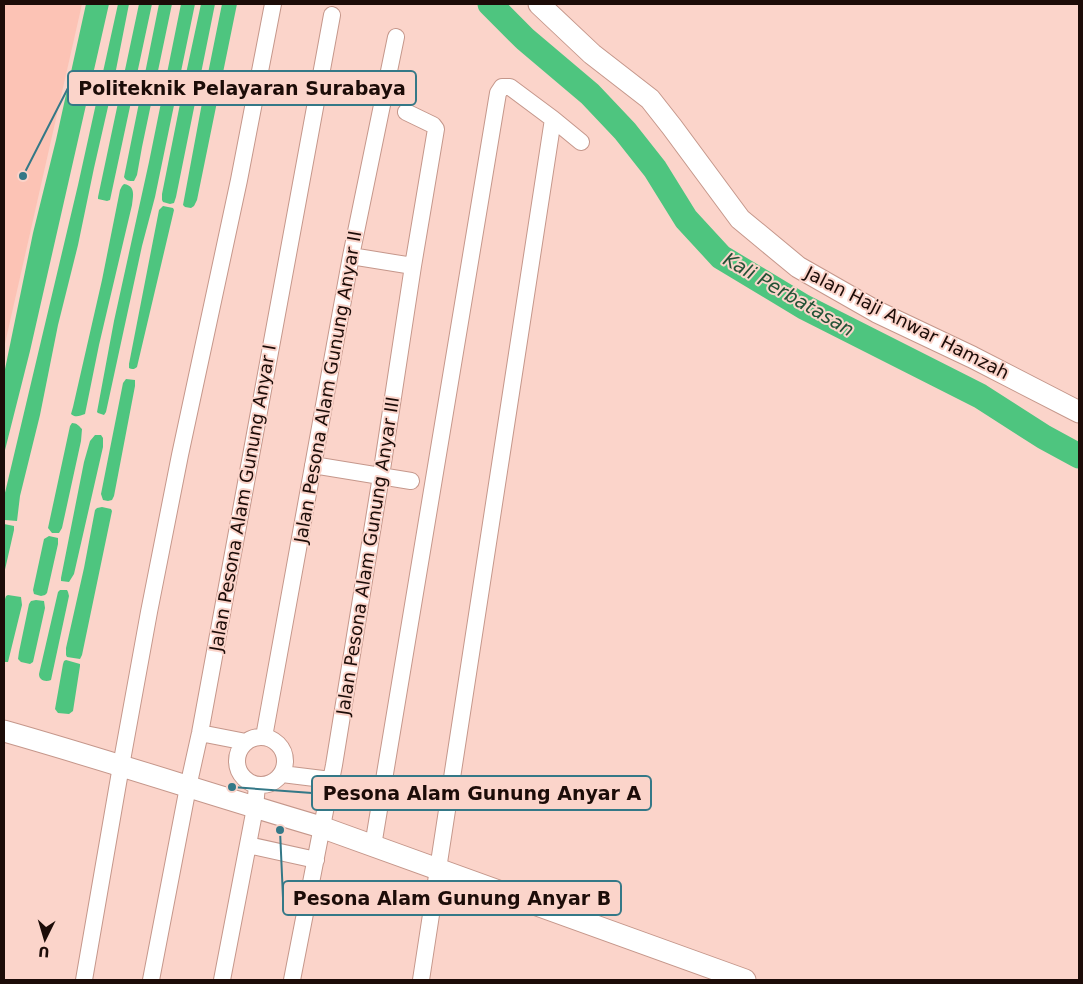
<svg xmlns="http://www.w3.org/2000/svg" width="1083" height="984" viewBox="0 0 1083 984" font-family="'DejaVu Sans',sans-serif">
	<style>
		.built { fill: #fcc3b5 }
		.water { fill: #4ec57f }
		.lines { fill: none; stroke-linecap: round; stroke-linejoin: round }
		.river { stroke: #4ec57f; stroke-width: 25 }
		.minor-casing { stroke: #c5978b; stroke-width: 18 }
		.tertiary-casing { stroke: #c5978b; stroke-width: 23 }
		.minor { stroke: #fff; stroke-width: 16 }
		.tertiary { stroke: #fff; stroke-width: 21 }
		.labels { text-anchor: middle; stroke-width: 4; stroke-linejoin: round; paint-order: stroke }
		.street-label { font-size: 18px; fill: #1c0c08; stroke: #fbd4ca }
		.water-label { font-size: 19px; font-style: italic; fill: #235236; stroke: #fbd4ca }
		.leader { fill: none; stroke: #347887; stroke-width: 2 }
		.callout-dot { fill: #347887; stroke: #fbd4ca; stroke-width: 2 }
		.callout { fill: #fbd4ca; stroke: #347887; stroke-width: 2 }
		.callout-label { font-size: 19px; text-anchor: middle; font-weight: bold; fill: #1c0c08 }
	</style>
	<rect width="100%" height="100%" fill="#fbd4ca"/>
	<!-- built -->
	<path class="built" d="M4,4H82L4,348Z"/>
	<!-- water -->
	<path class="water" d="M86,4H109L30,351L4,454V374L33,233L56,140Z
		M118,4H129L113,85L94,168L78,245L58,325L40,415L20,496L17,521L5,520L4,518V497L78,185Z
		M139,4H152L110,200L107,201L98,199V197Z
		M159,4H172L142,147L137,175L134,181C129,181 126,181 124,177Z
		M181,4H195L155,197L142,246L106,412L104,415L98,413L97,412L114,321L149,162Z
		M201,4H215L176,197L174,203L170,204L163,202L162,200V194L187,69Z
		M222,4H237L197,200L194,206L191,208L185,207L183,205L202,103Z
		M124,184C136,186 133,196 132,205L99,345L85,414C80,416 75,418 71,414L73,407L102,280L120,190L122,186Z
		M163,206L173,208L174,210L137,367C135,369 132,370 129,368V364L159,210Z
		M126,379L135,380V386L114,496L112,500L108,501L103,500L101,494L123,383Z
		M72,423C77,423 79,426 82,429L81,441L62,528L59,533H52L48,528L70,426Z
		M95,435H101L103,438V447L74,574L69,582L61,581V578L84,462L90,441Z
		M102,507L111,509L112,511L82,655L80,659L67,657L66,655V648L84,568L95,510L97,508Z
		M4,524L14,526V530L4,574Z
		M49,536L58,538V544L47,593L45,595L41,596L34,594L33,590L44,539Z
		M60,590H67L68,592L69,596L51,680C46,682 39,681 39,674L58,592Z
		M8,595L21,597L22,605L8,662H4V602L6,596Z
		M36,600L44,601L45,608L33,662L30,664L21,662L18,659L19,652L29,604L31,601Z
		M66,660L80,664V666L73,711L69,714L58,713L55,709L63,664L64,661Z"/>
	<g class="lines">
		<!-- river -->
		<path class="river" d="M490,4L525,39L590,94L625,131L655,169L686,219L721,257L804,307L980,396L1044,437L1079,456"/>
		<!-- minor casing -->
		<g class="minor-casing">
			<path id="minor" d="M553,119L581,142
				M351,256L413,266
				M313,465L411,481
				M200,733L246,742
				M237 761a24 24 0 1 1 48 0a24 24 0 1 1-48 0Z
				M264,737L351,256L396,37
				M282,774L331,780
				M248,845L316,860
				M373,846L498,93L502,87H510L553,119L421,980
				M84,980L121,766L149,612L180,455L239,180L273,4
				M151,980L188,787L200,733L332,15
				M222,980L255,808L257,785
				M292,980L334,765L381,476L413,266L436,129L433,125L406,112"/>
		</g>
		<!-- tertiary casing -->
		<g class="tertiary-casing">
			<path id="tertiary" d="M539,4L592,54L650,99L672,127L740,219L798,267L877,312L972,357L1079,412
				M4,731C110,761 215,796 321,827L745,980"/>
		</g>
		<!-- minor -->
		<use href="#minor" class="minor"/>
		<!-- tertiary -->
		<use href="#tertiary" class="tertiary"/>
	</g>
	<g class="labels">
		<!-- street labels -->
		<g class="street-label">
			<text transform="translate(907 323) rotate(27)" y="6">Jalan Haji Anwar Hamzah</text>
			<text transform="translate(328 387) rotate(-80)" y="6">Jalan Pesona Alam Gunung Anyar II</text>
			<text transform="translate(243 498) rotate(-80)" y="6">Jalan Pesona Alam Gunung Anyar I</text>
			<text transform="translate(368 556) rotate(-81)" y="6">Jalan Pesona Alam Gunung Anyar III</text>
		</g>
		<!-- water labels -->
		<g class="water-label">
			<text transform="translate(789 294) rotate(30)" y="7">Kali Perbatasan</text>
		</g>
	</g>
	<!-- callouts -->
	<path class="leader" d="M23 176L68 88M232 787L312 793M280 830L283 898"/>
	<g class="callout-dot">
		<circle cx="23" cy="176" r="5"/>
		<circle cx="232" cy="787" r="5"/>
		<circle cx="280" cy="830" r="5"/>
	</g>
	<g class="callout">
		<rect x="68" y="71" width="348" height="34" rx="5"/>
		<rect x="312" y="776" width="339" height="34" rx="5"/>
		<rect x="283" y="881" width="338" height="34" rx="5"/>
	</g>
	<g class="callout-label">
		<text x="242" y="95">Politeknik Pelayaran Surabaya</text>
		<text x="482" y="800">Pesona Alam Gunung Anyar A</text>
		<text x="452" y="905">Pesona Alam Gunung Anyar B</text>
	</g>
	<!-- border -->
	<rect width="1083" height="984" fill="none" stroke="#1c0c08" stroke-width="10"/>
	<!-- north arrow -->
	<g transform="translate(45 939) rotate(185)" stroke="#fbd4ca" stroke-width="4" paint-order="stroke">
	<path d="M0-4L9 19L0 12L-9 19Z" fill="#1c0c08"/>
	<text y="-8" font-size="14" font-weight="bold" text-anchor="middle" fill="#1c0c08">U</text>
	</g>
</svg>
